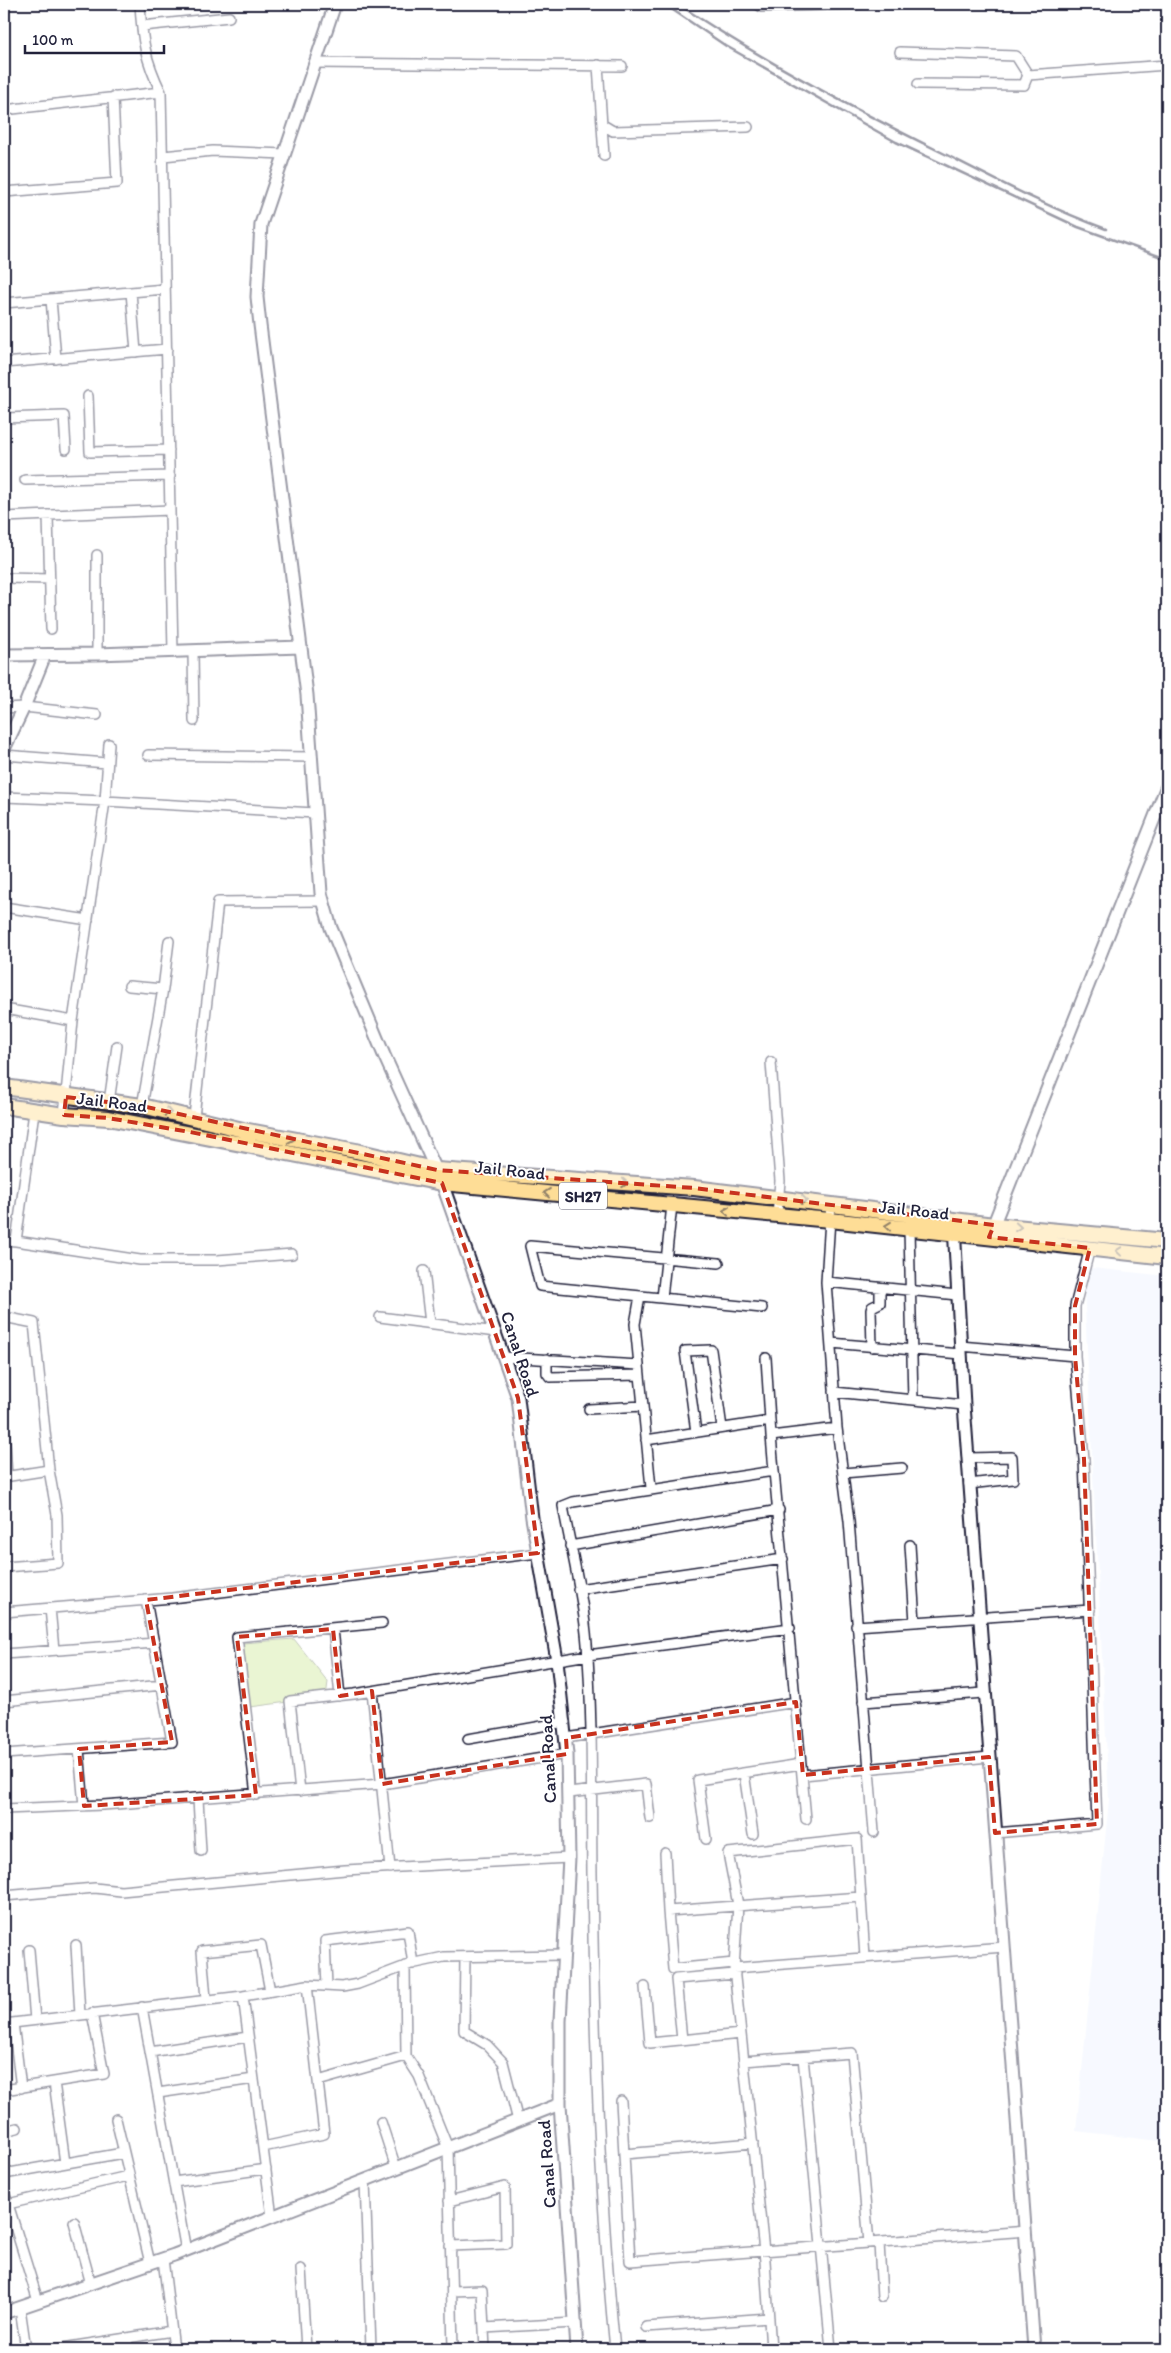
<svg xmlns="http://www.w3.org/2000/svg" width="1171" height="2353" font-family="Itim,sans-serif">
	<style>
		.built { fill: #edf2fe }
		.green { fill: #d1e99e; stroke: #7a866c }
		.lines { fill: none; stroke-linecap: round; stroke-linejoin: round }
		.minor-casing { stroke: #22223b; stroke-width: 12 }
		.tertiary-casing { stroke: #22223b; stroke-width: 15 }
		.primary-casing { stroke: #22223b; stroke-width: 18 }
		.minor { stroke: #fff; stroke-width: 9 }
		.tertiary { stroke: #fff; stroke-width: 11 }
		.primary { stroke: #fedd96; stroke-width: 14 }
		.rail { stroke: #22223b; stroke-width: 2.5 }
		.oneway { stroke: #908068 }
		.marked { fill: none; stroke: #c8321e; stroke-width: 4; stroke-dasharray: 10 6; stroke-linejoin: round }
		.labels { text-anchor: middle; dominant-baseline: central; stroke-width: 4; stroke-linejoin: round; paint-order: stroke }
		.shield { fill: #fff; stroke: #646476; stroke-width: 1 }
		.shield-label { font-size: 16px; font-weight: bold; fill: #22223b }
		.street-label { font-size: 18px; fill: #22223b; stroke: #fff }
	</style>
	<rect width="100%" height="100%" fill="#fff"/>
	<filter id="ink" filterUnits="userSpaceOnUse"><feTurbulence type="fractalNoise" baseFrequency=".02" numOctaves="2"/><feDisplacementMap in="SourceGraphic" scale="10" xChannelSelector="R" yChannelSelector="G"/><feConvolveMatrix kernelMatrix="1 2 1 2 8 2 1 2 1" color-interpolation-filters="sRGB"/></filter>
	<g filter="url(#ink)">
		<path class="built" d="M1083 1267 1167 1276V2142L1076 2131 1109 1800Z"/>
		<path class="green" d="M294 1639 328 1682 326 1697 250 1707 243 1643Z"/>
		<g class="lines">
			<g class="minor-casing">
				<path id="minor" d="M140 4C142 40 145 59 161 92L173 652
					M757 4 762 7 860 4
					M142 26 229 17
					M900 52 1016 56 1028 75
					M314 63 622 66
					M598 65 604 156
					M918 84 1024 85 1028 75 1167 65
					M4 110 161 92
					M603 125 613 131 748 127
					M163 156 213 151 284 154
					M4 192 117 183 113 97
					M131 292 136 352
					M51 299 56 359
					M4 303 165 289
					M4 363 167 349
					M88 396 90 452 169 450
					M4 418 64 416 66 449
					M25 480 170 476
					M48 515 51 629
					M4 517 170 510
					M97 555V654
					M4 578 50 579
					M193 651 194 721
					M4 708 24 707 97 715
					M109 744 105 801 315 813
					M4 755 107 763
					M148 755 311 757
					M4 797 105 801 73 1021 64 1115
					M4 907 88 920
					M129 986 163 989
					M4 1009 73 1021
					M771 1062 780 1181 777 1216
					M109 1102 117 1046
					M142 1106 163 989 169 941
					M194 1117 218 902 323 901
					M909 1229 913 1400
					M4 1240 16 1241 34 1112
					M16 1241 140 1260H217L292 1254
					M719 1263 530 1246 540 1286 762 1308
					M424 1271 430 1323
					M826 1282 957 1295
					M640 1296 635 1324 651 1488
					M662 1298 672 1205
					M4 1317 34 1323 49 1470 57 1515 58 1563 4 1567
					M380 1317 496 1332
					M831 1343 961 1354
					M960 1346 1075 1356 1084 1459 1097 1824 995 1833
					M872 1347 871 1310 872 1307 880 1303V1288
					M1075 1356V1306L1090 1248
					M504 1357 639 1365
					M766 1358 771 1436
					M547 1359V1373L550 1377 640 1375
					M834 1392 964 1405
					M589 1409 643 1406
					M4 1425 7 1477
					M837 1428 849 1521 874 1832
					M696 1432 685 1351 711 1350 722 1428
					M646 1440 770 1421
					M968 1458 1012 1457 1013 1479 969 1484
					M774 1471 806 1819
					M843 1473 902 1468
					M4 1477 49 1470
					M910 1545 915 1622
					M570 1546 779 1510
					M578 1589 783 1559
					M50 1608 54 1650
					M4 1612 172 1598 538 1553
					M856 1626 1090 1610
					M333 1629 340 1696
					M4 1654 155 1643
					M372 1691 390 1868
					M4 1701 162 1685
					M863 1702 984 1693
					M566 1738 796 1702
					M468 1739 565 1722
					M79 1749 84 1806
					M4 1754 172 1742 146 1600
					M744 1773 753 1834
					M803 1775 989 1757
					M300 1791 290 1701 354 1694 588 1655 790 1628
					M569 1793 646 1784 650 1818
					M256 1795 237 1637 382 1623
					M198 1799 201 1851
					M4 1809 103 1805 382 1784 567 1754
					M706 1839 698 1780 801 1764
					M665 1853 668 1911 861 1897
					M4 1896 95 1888 121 1891 345 1870 569 1858
					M668 1911 673 1969 734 1963
					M76 1945 80 2015
					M29 1950 35 2020
					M465 1957 464 2031 487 2045 503 2062 518 2121
					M865 1957 857 1839 728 1853 738 1905 734 1968 1004 1947
					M734 1968 765 2261 771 2349
					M327 1986 325 1941 408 1931 413 1964
					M645 1987 650 2043 741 2034
					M243 1996 272 2217
					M206 1999 202 1951 261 1945 270 1991
					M142 2007 186 2251
					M13 2023 21 2088
					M4 2024 243 1996 307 1985 342 1987 358 1984 411 1964 444 1957 564 1955
					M682 2040 676 1979 735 1974
					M150 2052 248 2037
					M406 2056 419 2076 448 2148 453 2349
					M803 2057 831 2349
					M744 2061 852 2053 869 2243
					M318 2081 406 2056 405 1966
					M54 2082 65 2163
					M4 2090 104 2074 92 2013
					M158 2093 254 2079
					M621 2101 630 2261 1026 2231
					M116 2119 150 2263
					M381 2122 396 2168
					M4 2131 17 2128
					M263 2147 324 2134 307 1985
					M624 2154 753 2143
					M4 2174 123 2153
					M365 2181 371 2349
					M174 2182 266 2169
					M4 2192 8 2204
					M449 2201 505 2187 506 2244 450 2246
					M74 2222 91 2284
					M879 2243 882 2297
					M163 2259 174 2349
					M301 2269 306 2349
					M452 2291 482 2290 485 2349
					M38 2301 8 2204 128 2176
					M20 2308 26 2349
					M646 2327 769 2318
					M484 2328 575 2323
					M127 2338 128 2349
					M56 2349 172 2331
					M615 2349C599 2191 594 2032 592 1874 591 1797 593 1721 587 1644 584 1600 571 1550 563 1506L573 1502 774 1471 771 1436 837 1428 826 1282 831 1203"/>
			</g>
			<g class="tertiary-casing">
				<path id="tertiary" d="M335 4 261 224 257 297 260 325 307 695 321 893 331 928 384 1055 442 1183 518 1398 532 1518 557 1660 567 1754 569 1858 560 2021V2104L577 2349
					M4 655 97 654 301 647
					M4 749 24 707 45 655
					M954 1226 964 1405 1034 2349
					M991 1231 1167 786
					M4 2313 174 2255 560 2104"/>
			</g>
			<g class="primary-casing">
				<path id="primary" d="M4 1087 142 1106 243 1130 356 1151 437 1170 694 1188 994 1225 1167 1241
					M4 1106 64 1115 108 1118 442 1183 830 1220 1167 1257"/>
			</g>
			<use href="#minor" class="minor"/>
			<use href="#tertiary" class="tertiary"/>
			<use href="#primary" class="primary"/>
			<path class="rail" d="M664 4 726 46 896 142 1078 227 1167 259
				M678 4C763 61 853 109 945 154 998 181 1051 209 1106 229"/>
		</g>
		<defs><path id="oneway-chevron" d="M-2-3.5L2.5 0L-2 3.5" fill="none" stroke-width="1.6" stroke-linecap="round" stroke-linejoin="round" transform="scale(1.25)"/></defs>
		<g class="oneway">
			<use href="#oneway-chevron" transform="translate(168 1112) rotate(12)"/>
			<use href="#oneway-chevron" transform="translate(291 1139) rotate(10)"/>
			<use href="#oneway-chevron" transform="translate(625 1183) rotate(4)"/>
			<use href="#oneway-chevron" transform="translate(547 1193) rotate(-174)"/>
			<use href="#oneway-chevron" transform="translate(804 1200) rotate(7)"/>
			<use href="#oneway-chevron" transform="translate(726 1211) rotate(-174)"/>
			<use href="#oneway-chevron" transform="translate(888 1226) rotate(-174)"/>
			<use href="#oneway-chevron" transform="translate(1018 1227) rotate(5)"/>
			<use href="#oneway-chevron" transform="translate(1119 1251) rotate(-174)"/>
		</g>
	</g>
	<path d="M0 0H1171V2353H0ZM66 1097 142 1106 437 1170 694 1188 994 1225 989 1237 1090 1248 1075 1306V1356L1084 1459 1097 1824 995 1833 989 1757 803 1775 796 1702 566 1738 567 1754 382 1784 372 1691 340 1696 333 1629 237 1637 256 1795 84 1806 79 1749 172 1742 146 1600 538 1553 518 1398 442 1183 190 1132 108 1118 64 1115Z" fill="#fff" fill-opacity=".55" fill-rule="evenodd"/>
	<path class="marked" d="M66 1097 142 1106 437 1170 694 1188 994 1225 989 1237 1090 1248 1075 1306V1356L1084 1459 1097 1824 995 1833 989 1757 803 1775 796 1702 566 1738 567 1754 382 1784 372 1691 340 1696 333 1629 237 1637 256 1795 84 1806 79 1749 172 1742 146 1600 538 1553 518 1398 442 1183 190 1132 108 1118 64 1115Z"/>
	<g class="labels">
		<rect class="shield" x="559" y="1182.5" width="48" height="27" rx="4"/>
		<g class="shield-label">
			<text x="583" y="1196">SH27</text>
		</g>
		<g class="street-label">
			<text transform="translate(112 1102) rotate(7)">Jail Road</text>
			<text transform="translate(510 1170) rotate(6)">Jail Road</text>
			<text transform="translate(914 1210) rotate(6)">Jail Road</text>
			<text transform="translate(520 1354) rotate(72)">Canal Road</text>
			<text transform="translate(548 1759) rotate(-93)">Canal Road</text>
			<text transform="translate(547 2164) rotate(-94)">Canal Road</text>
		</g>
	</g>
	<rect width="1171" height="2353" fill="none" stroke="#fff" stroke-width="20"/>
	<rect x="10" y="10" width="1151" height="2333" fill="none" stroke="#22223b" stroke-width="2" filter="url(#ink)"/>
	<path d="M25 45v8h139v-8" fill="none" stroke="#22223b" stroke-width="2.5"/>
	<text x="32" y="45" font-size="15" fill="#22223b" stroke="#ffffff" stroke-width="4" paint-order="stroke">100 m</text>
</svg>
